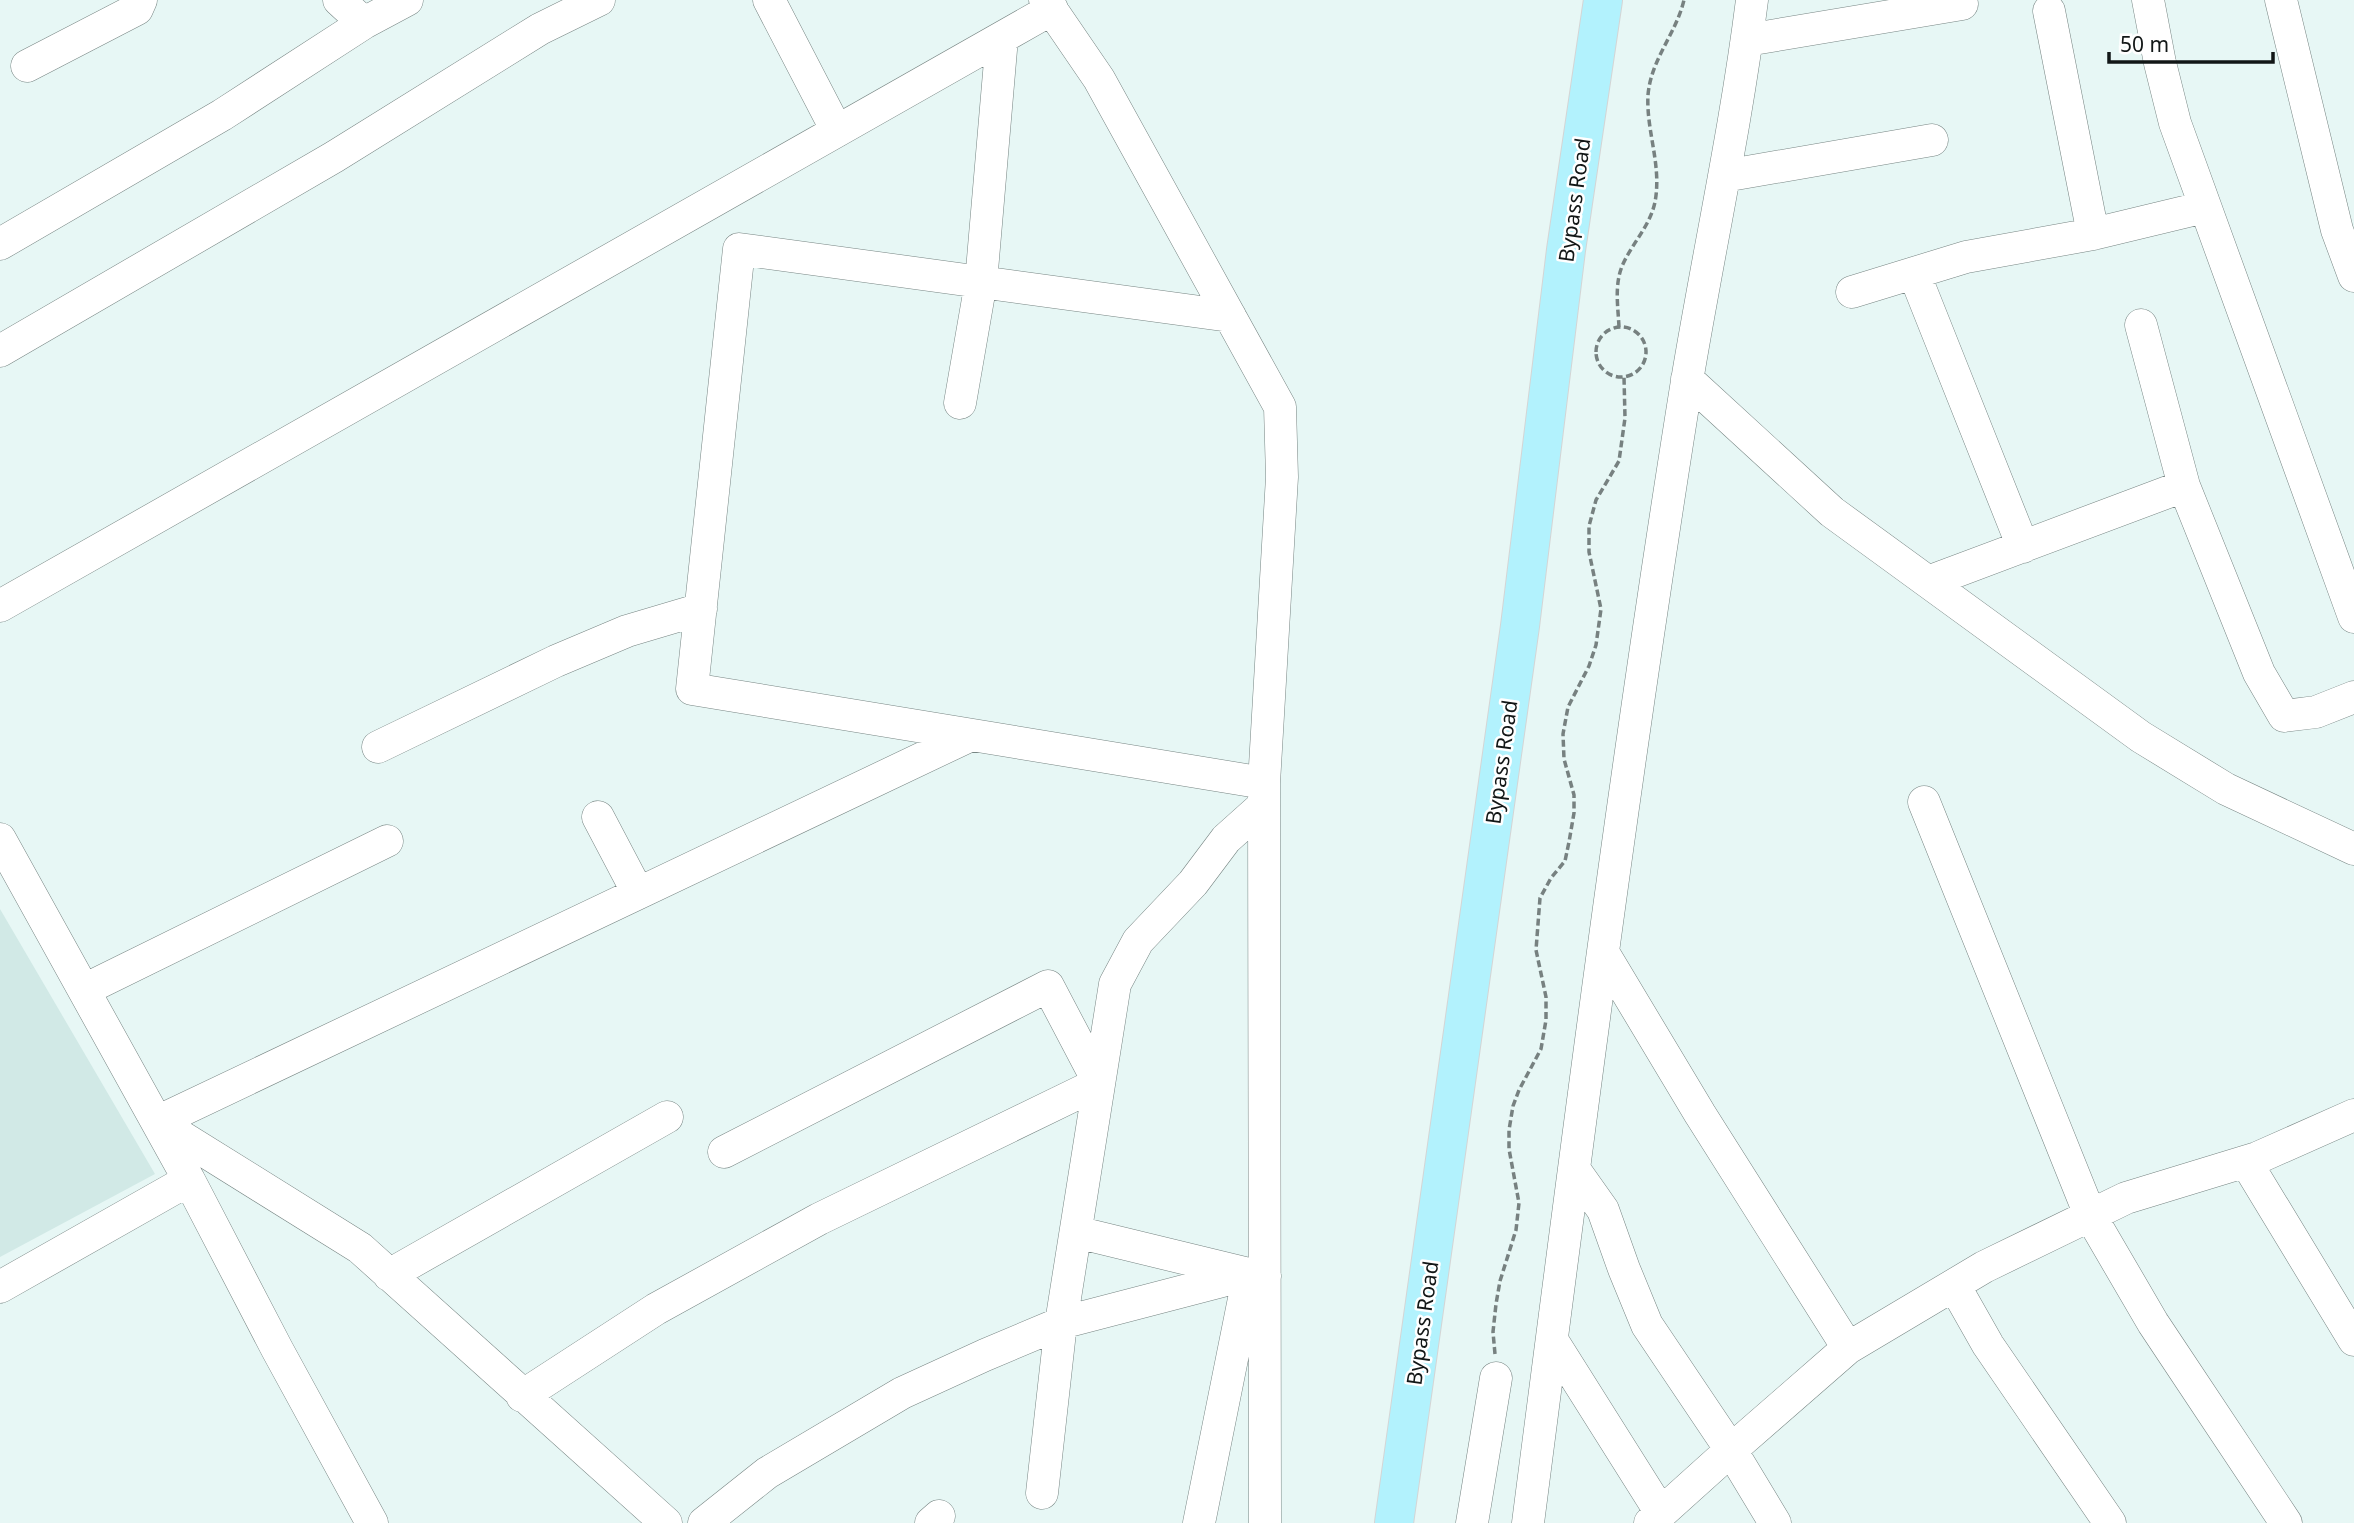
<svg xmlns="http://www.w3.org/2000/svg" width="2354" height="1523" font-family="'Noto Sans',sans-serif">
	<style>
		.built { fill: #d1e9e6 }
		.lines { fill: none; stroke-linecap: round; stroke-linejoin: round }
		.minor-casing { stroke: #778583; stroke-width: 33 }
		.major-casing { stroke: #d4d5d5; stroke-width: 40 }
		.path { stroke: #778180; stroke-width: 3.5; stroke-dasharray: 7 3.5; stroke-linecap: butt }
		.minor { stroke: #fff; stroke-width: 32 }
		.major { stroke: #b2f2fd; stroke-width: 38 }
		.labels { text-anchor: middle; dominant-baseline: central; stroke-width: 5; stroke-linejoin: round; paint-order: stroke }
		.street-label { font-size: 21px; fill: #121717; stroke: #fff }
	</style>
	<rect width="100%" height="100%" fill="#e7f7f5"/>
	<path class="built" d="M0 909 155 1174 0 1257Z"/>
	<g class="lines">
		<g class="minor-casing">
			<path id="minor" d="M339 0 364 23
				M769 0 837 131
				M1045 0 1099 79 1280 407 1282 477 1264 783 1265 1523
				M2148 0 2160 63 2175 123 2354 617
				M2281 0 2337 230 2354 276
				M2049 11 2093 234
				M1747 40 1962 4
				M27 66 137 9 141 0
				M1724 176 1932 140
				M0 244 222 115 364 23 407 0
				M1914 273 2023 547
				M1852 292 1966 257 2093 234 2205 207
				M1230 316 739 249 692 689 1264 783
				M2141 325 2184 486 2259 673 2284 716 2316 712 2354 697
				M0 351 334 157 540 29 599 0
				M1687 379 1832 512 2141 737 2226 789 2354 849
				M960 403 981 282 1002 38
				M1928 582 2184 486
				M0 606 1052 9
				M378 747 556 661 627 631 701 609
				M1924 802 2090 1215 2153 1323 2286 1523
				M598 817 638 893
				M0 839 189 1180 277 1349 372 1523
				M1604 954 1700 1114 1848 1348
				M84 990 387 841
				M157 1122 969 736
				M161 1124 360 1248 666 1523
				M2246 1162 2354 1340
				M1574 1169 1603 1210 1624 1269 1647 1325 1731 1450 1775 1523
				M1076 1232 1249 1274 1199 1523
				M389 1275 667 1117
				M1954 1285 1988 1345 2110 1523
				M0 1287 189 1180
				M1552 1340 1661 1513
				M522 1396 656 1309 819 1219 1099 1083 1048 986 724 1152
				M1042 1493 1061 1323 1115 984 1138 941 1193 883 1226 839 1264 805
				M704 1523 767 1473 902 1393 985 1355 1061 1323 1249 1274 1265 1276
				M931 1523 939 1516
				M1472 1523 1496 1378
				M1528 1523C1577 1142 1626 761 1687 381 1708 254 1736 128 1752 0
				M1650 1523 1731 1450 1848 1348 1984 1267 2126 1198 2257 1158 2354 1115"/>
		</g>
		<g class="major-casing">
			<path id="major" d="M1394 1523 1520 626 1566 250 1603 0"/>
		</g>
		<path class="path" d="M1619 327C1618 306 1614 284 1623 264 1633 242 1650 226 1655 202 1662 165 1646 131 1648 95 1651 59 1676 34 1684 0
			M1596 352a25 25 0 1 1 50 0a25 25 0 1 1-50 0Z
			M1495 1354 1493 1332 1496 1304 1500 1281 1516 1230 1519 1203 1509 1149V1130L1513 1106 1519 1090 1541 1049 1546 1020V997L1536 950 1540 898 1551 878 1565 861 1569 842 1574 813V795L1564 759 1563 734 1568 707 1589 666 1596 645 1601 609 1589 552V526L1596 500 1619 461 1625 418 1624 377"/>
		<use href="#minor" class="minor"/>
		<use href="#major" class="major"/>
	</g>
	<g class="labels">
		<g class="street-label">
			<text transform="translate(1574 200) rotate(-82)">Bypass Road</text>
			<text transform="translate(1501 762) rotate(-82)">Bypass Road</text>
			<text transform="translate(1422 1323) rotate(-82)">Bypass Road</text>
		</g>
	</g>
	<path d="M2109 52v10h164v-10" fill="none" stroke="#121717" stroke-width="3.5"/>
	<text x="2120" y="52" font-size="21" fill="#121717" stroke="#ffffff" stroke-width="5" paint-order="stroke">50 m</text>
</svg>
